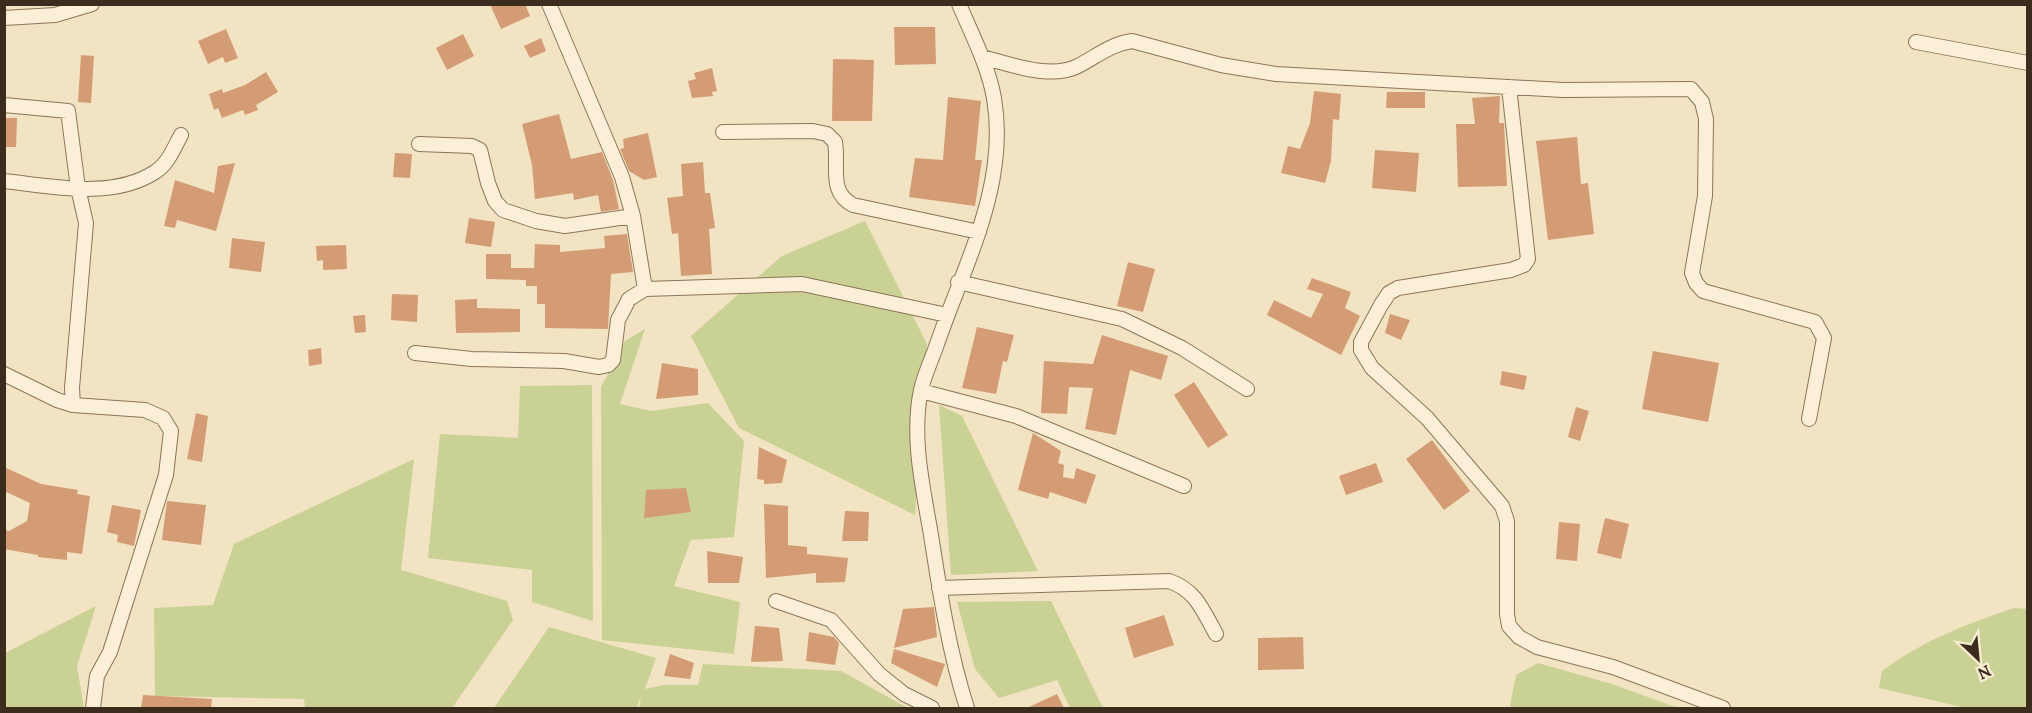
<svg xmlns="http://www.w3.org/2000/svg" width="2032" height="713" font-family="Lora,serif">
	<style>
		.green { fill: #cad195 }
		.building { fill: #d39c75 }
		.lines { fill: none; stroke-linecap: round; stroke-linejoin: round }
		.minor-casing { stroke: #8d7458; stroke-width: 16 }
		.minor { stroke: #fbf0d7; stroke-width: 14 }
	</style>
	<rect width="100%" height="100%" fill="#f2e3c2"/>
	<path class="green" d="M865 221 927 344 915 515 739 428 691 336 782 256Z
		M645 329 620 404 651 411 708 403 744 441 734 537 691 540 674 586 740 602 734 654 602 640 601 387 625 341Z
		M592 385 593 621 532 602V570L428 558 440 434 518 438 520 386Z
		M939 405 962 416 1038 571 951 575Z
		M414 459 401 570 507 601 513 620 452 708H305L304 699 155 696 154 608 213 605 234 544Z
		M1051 601 1103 708H1070L1057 680 999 698 975 669 957 602Z
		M96 606 77 666 84 708H5V653Z
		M2014 608 2027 609V708H1966L1879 688 1882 671C1922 641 1967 624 2014 608Z
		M549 627 656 658 645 689 663 685H698L703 664 841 671 908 708H639L641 697 636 708H494Z
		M1538 663 1612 684 1678 708H1514L1510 706 1516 675Z"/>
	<path class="building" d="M490 4H525L530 16 501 29Z
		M894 27H935L936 64 895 65Z
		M226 29 238 58 225 63 223 57 208 64 198 41Z
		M463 34 474 56 447 70 436 48Z
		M541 38 546 51 530 58 524 46Z
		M81 55 94 56 91 103 78 102Z
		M833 59 874 60 872 121H832Z
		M712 68 717 91 712 92 713 96 692 98 688 81 696 79 694 73Z
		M266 72 278 92 256 105 258 110 245 115 243 110 222 118 218 108 214 110 209 94 222 89 223 93 245 85Z
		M1314 91 1341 94 1339 120 1333 119 1331 161 1325 183 1281 173 1288 146 1300 149 1310 123Z
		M1387 92H1425V108H1386Z
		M1500 96 1499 123H1504L1507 186 1458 187 1456 124H1475L1472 98Z
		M948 97 981 101 975 160H982L975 206 909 197 915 158 943 160Z
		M559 114 571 159 602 152 613 180 619 209 601 212 598 195 574 200 573 193 535 199 532 165 522 124Z
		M4 118H17L16 147H4Z
		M648 133 657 177 644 180 629 171 620 149 624 148 623 139Z
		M1577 137 1581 184 1588 183 1594 234 1548 240 1536 141Z
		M1375 150 1419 153 1416 192 1372 188Z
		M395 153 412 154 410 178 393 177Z
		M703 162 705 193H710L715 228 709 229 712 274 681 276 678 233 672 234 667 198 683 196 681 164Z
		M235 163 216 231 177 220 175 228 164 226 175 180 214 193 218 166Z
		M469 218 495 222 491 247 465 243Z
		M627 234 633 272 611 274 608 329 545 328V304H537V286H526V280L486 279V254H511V268H534L535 244 560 245V252L605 248 604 236Z
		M232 238 265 242 261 272 229 268Z
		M346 245 347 269 323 270V260L317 261 316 246Z
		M1128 262 1155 269 1143 312 1117 306Z
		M1312 278 1351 292 1345 308 1360 316 1341 355 1267 315 1274 300 1311 318 1323 294 1307 289Z
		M392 294 418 295 417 322 391 320Z
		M477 299V308L520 309V332L456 333 455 300Z
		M1390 314 1410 320 1401 340 1385 333Z
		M365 315 366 332 355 333 353 316Z
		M977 327 1014 335 1007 362 1003 361 996 394 962 388Z
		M1102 335 1168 356 1161 380 1130 370 1116 435 1085 429 1093 388 1069 387 1067 414 1041 413 1044 361 1093 364Z
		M321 348 322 364 309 366 308 350Z
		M1653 351 1719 363 1708 422 1642 409Z
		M662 363 698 369V395L656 399Z
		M1502 371 1527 376 1524 390 1500 385Z
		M1194 382 1228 435 1208 448 1174 395Z
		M1576 407 1589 411 1580 441 1568 437Z
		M196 413 208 416 202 462 187 459Z
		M1033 433 1061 451 1058 463 1064 465 1063 477 1074 479 1076 468 1096 475 1086 504 1050 492 1048 499 1018 490Z
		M1432 440 1470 491 1444 510 1406 459Z
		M759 447 787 460 782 483 764 484V480L757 479Z
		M1376 463 1383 482 1346 495 1339 476Z
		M4 467 41 484 78 490 77 494 90 496 82 554 67 552V560L38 557V555L4 549V530L9 531 27 521 30 503 4 491Z
		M686 488 691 512 644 518 646 490Z
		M167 501 206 505 201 545 162 540Z
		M764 504 788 506V545L807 547V554L848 558 845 582 816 583V573L766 578Z
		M112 505 141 510 134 546 117 542 118 535 107 532Z
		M845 511 869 512 868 541H842Z
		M1605 518 1629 524 1621 559 1597 553Z
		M1559 522 1580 524 1577 561 1556 559Z
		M707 551 743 557 739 583H708Z
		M934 607 937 637 894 648 903 609Z
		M1164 615 1174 645 1134 658 1125 628Z
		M755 626 779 628 783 661 751 662Z
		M809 632 834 637 839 643 835 665 806 661Z
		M1303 637 1304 669 1258 670V638Z
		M894 649 945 664 937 687 891 663Z
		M670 654 694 663 690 679 664 676Z
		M1057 694 1064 708H1027Z
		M143 695 212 699 211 708H141Z"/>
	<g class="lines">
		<g class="minor-casing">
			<path id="minor" d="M549 4 622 177 633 216 645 289
				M959 4C972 35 988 65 994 98 1009 186 963 267 936 347 931 361 924 376 921 390 911 437 923 488 931 535 940 593 949 652 967 708
				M4 18 55 15 92 4
				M1916 42 2028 63
				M982 57C1010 64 1050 80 1078 66 1097 56 1111 44 1132 41L1221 65 1276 74 1563 90 1691 89 1702 102 1706 119 1705 196 1692 273 1696 283 1703 291 1815 322 1824 338 1809 419
				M1509 87 1528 259 1524 265 1511 270 1398 288 1389 293 1381 305 1361 342V350L1372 368 1427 418 1502 506 1507 521V614L1509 626 1519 637 1537 647 1613 667 1723 708
				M4 105 68 111 78 188 86 223 72 388 73 405
				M723 132 813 131 827 134 835 142C839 167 828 192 853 205L979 232
				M419 144 472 146 480 150 488 183 495 201 503 210 536 221 565 226 633 216
				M4 181C51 186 112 200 155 172 168 164 174 148 181 135
				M958 282 1122 319 1182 348 1247 389
				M415 353 472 359 564 361 599 367 608 365 613 360 618 320 629 299 645 289 802 284 947 315
				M4 374 57 400 73 405 145 410 163 418 171 431 166 475 110 652 97 676 93 708
				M921 391 1016 416 1184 486
				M939 588 1169 581C1196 590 1203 611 1216 634
				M776 601 831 620 879 674 904 694 932 708"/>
		</g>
		<use href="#minor" class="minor"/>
	</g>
	<rect width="2032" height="713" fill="none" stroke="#3c2c1d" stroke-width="12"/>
	<g transform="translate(1978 659) rotate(154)" stroke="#f8edd3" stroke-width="4.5" paint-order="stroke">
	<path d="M0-4.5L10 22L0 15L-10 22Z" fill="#3c2c1d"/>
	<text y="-9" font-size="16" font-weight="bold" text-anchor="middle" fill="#3c2c1d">N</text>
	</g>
</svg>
